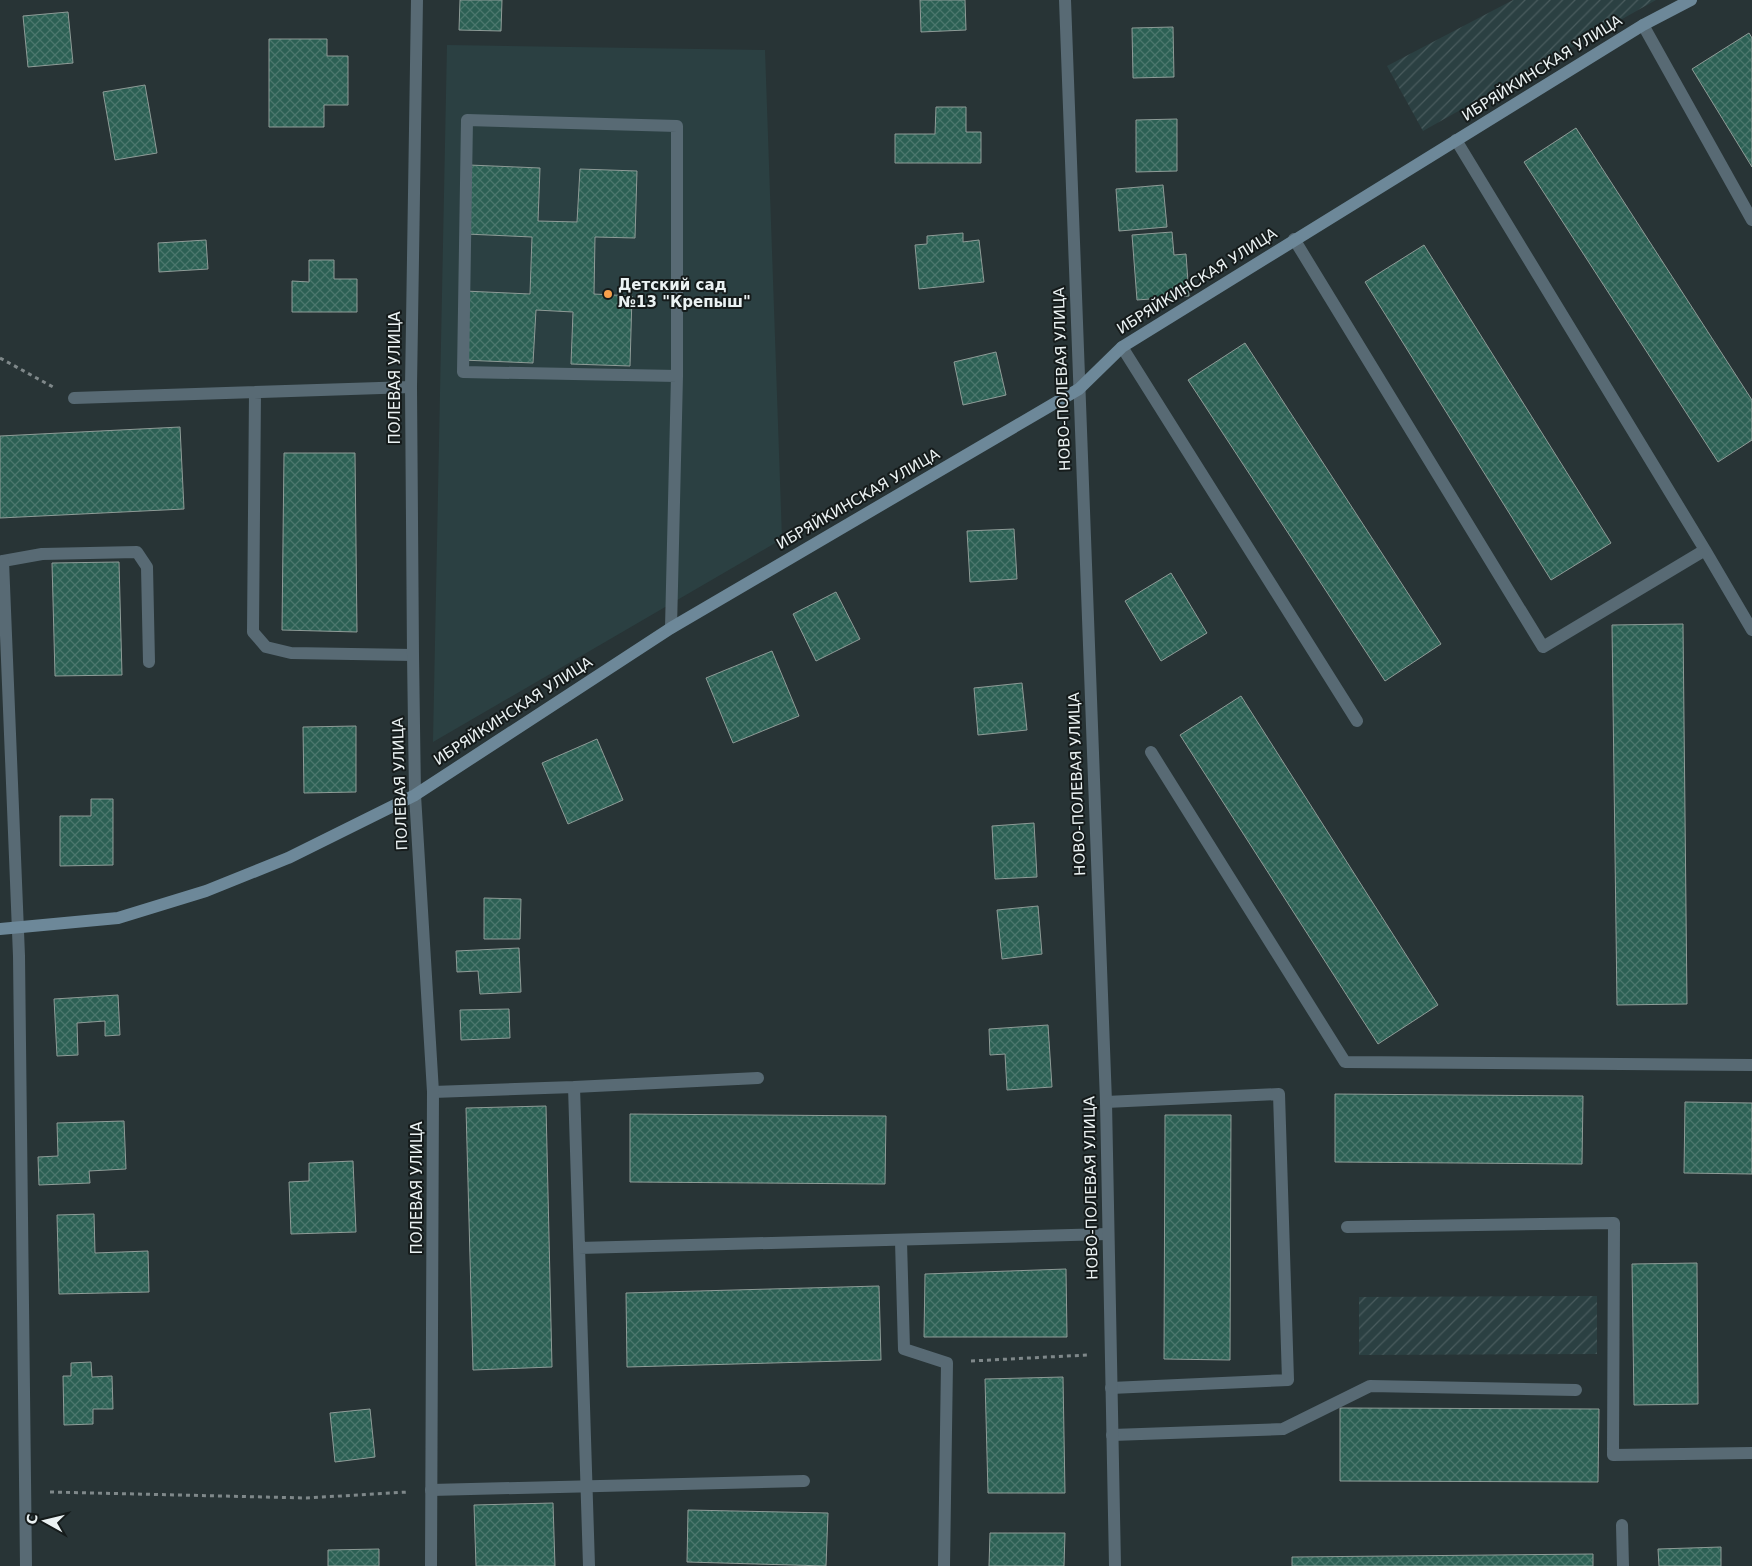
<svg xmlns="http://www.w3.org/2000/svg" width="1752" height="1566" font-family="'DejaVu Sans',sans-serif">
	<style>
		.built { fill: #2b4042 }
		.industrial { fill: url(#industrial-furrows) }
		.building { fill: url(#building-cross-hatch); stroke: #8e9b97 }
		.lines { fill: none; stroke-linecap: round; stroke-linejoin: round }
		.path { stroke: #7f888a; stroke-width: 3; stroke-dasharray: 4 4; stroke-linecap: butt }
		.lane { stroke: #586a74; stroke-width: 12 }
		.street { stroke: #586a74; stroke-width: 12 }
		.secondary { stroke: #6d8899; stroke-width: 12 }
		.poi-dot { fill: #f8a04b; stroke: #151b1b; stroke-width: 2 }
		.labels { text-anchor: middle; dominant-baseline: central; stroke-width: 4; stroke-linejoin: round; paint-order: stroke }
		.street-label { font-size: 15px; fill: #ebf2f3; stroke: #151b1b }
		.poi-label { font-size: 15px; font-weight: bold; fill: #ebf2f3; stroke: #151b1b; text-anchor: start }
	</style>
	<defs>
		<pattern id="industrial-furrows" width="10" height="10" patternUnits="userSpaceOnUse" patternTransform="scale(1.25)"><rect width="10" height="10" fill="#2b4042"/><path d="M-1 1l2-2M0 10L10 0M9 11l2-2" fill="none" stroke="#4a5c5e"/></pattern>
		<pattern id="building-cross-hatch" width="8" height="8" patternUnits="userSpaceOnUse" patternTransform="scale(1.25)"><rect width="8" height="8" fill="#2c6054"/><path d="M0 0l8 8M0 8l8-8" fill="none" stroke="#4b776d"/></pattern>
	</defs>
	<rect width="100%" height="100%" fill="#283436"/>
	<path class="built" d="M447 45 765 50 782 539 433 742Z"/>
	<path class="industrial" d="M1513 0H1656L1423 131 1387 66Z
		M1597 1296V1354L1359 1355V1297Z"/>
	<path class="building" d="M460 0H502L501 31 459 30Z
		M920 0H965L966 30 921 32Z
		M68 12 73 63 28 67 23 16Z
		M1173 27 1174 77 1133 78 1132 28Z
		M1749 33 1752 38V167L1692 69Z
		M269 39H327V56H348V105H324V127H269Z
		M145 85 157 153 115 160 103 92Z
		M936 107H966V132H981V163H895V134H935Z
		M1177 119V171L1136 172V120Z
		M1576 128 1752 400V440L1718 462 1524 162Z
		M469 165 540 168 538 221 577 222 580 169 637 171 635 238 595 237 594 294 632 296 630 366 571 364 573 312 536 310 533 363 462 360 464 291 530 294 532 237 466 234Z
		M1163 185 1167 227 1119 231 1116 189Z
		M1172 232 1174 255 1186 254 1189 296 1137 300 1132 235Z
		M963 233V242L979 240 984 282 919 289 915 245 927 244V236Z
		M206 240 208 269 159 272 158 243Z
		M1424 245 1611 543 1551 580 1365 282Z
		M309 260H334V279H357V312H292V281L309 282Z
		M1245 343 1441 644 1385 681 1188 380Z
		M996 352 1006 395 963 405 954 362Z
		M180 427 184 509 0 518V436Z
		M284 453H355L357 632 282 630Z
		M1014 529 1017 579 970 582 967 531Z
		M119 562 122 675 55 676 52 563Z
		M1171 573 1207 633 1161 661 1125 601Z
		M836 592 860 639 816 661 793 614Z
		M1683 624 1687 1004 1617 1005 1612 625Z
		M772 651 799 716 733 743 706 678Z
		M1022 683 1027 730 978 735 974 688Z
		M1241 696 1438 1005 1378 1044 1180 735Z
		M356 726V792L304 793 303 727Z
		M597 739 623 800 568 824 542 763Z
		M91 799H113V865L60 866V816H91Z
		M1034 823 1037 877 995 879 992 826Z
		M484 898 521 899 520 939H484Z
		M1038 906 1042 954 1002 959 997 910Z
		M519 948 521 992 480 994 478 971 457 972 456 951Z
		M118 995 120 1035 105 1036V1021L77 1023 78 1055 57 1056 54 999Z
		M509 1009 510 1038 461 1040 460 1010Z
		M1048 1025 1052 1087 1007 1090 1005 1054 990 1055 989 1029Z
		M1335 1094 1583 1096 1582 1164 1335 1162Z
		M1685 1102 1752 1103V1174L1684 1173Z
		M546 1106 552 1367 473 1370 466 1108Z
		M630 1114 886 1116 885 1184 630 1182Z
		M1165 1115H1231L1230 1360 1164 1359Z
		M124 1121 126 1169 89 1171 90 1183 39 1185 38 1157 58 1156 57 1123Z
		M353 1161 356 1232 291 1234 289 1182 309 1181V1163Z
		M94 1214 95 1253 148 1251 149 1292 59 1294 57 1215Z
		M1697 1263 1698 1404 1634 1405 1632 1264Z
		M1066 1269 1067 1337H924L925 1274Z
		M879 1286 881 1360 627 1367 626 1293Z
		M91 1362 92 1377 112 1376 113 1409H93V1424L64 1425 63 1376H71V1363Z
		M1063 1377 1065 1493H988L985 1379Z
		M1340 1408 1599 1409 1598 1482 1340 1481Z
		M370 1409 375 1457 335 1462 330 1413Z
		M553 1503 555 1566H476L474 1505Z
		M688 1510 828 1513 826 1566 687 1562Z
		M990 1533H1065L1064 1566H989Z
		M1721 1547V1566H1659L1658 1549Z
		M379 1549V1566H328V1550Z
		M1593 1554V1566H1292V1557Z"/>
	<g class="lines">
		<path class="path" d="M0 358 53 387
			M971 1361 1087 1355
			M50 1492 306 1498 408 1492"/>
		<path class="lane" d="M1643 25 1752 220
			M1456 140 1705 550
			M1294 239 1543 647 1705 550 1752 630
			M1122 347 1357 721
			M255 392 253 632 266 647 291 653 413 655
			M74 398 411 387
			M3 561 42 554 137 552 147 567 149 662
			M671 628 677 376V126L467 120 463 372 677 376
			M1151 752 1345 1062 1752 1065
			M574 1087 758 1078
			M433 1092 574 1087 589 1566
			M1106 1102 1279 1094 1288 1380 1111 1388
			M1347 1227 1614 1223 1613 1455 1752 1453
			M901 1241 904 1349 947 1363 944 1566
			M579 1248 1108 1234
			M1112 1435 1283 1429 1370 1386 1576 1390
			M431 1490 804 1481
			M1622 1525 1623 1566"/>
		<path class="street" d="M417 0 411 387 413 655 415 795 433 1092 431 1566
			M1065 0 1106 1102 1115 1566
			M3 561 19 956 26 1566"/>
		<path class="secondary" d="M0 929 118 918 206 891 288 858 415 795 671 628 1079 389 1122 347 1643 25 1691 0"/>
	</g>
	<circle class="poi-dot" cx="608" cy="294" r="5"/>
	<g class="labels">
		<g class="street-label">
			<text transform="translate(1542 68) rotate(-32)">ИБРЯЙКИНСКАЯ УЛИЦА</text>
			<text transform="translate(1197 281) rotate(-32)">ИБРЯЙКИНСКАЯ УЛИЦА</text>
			<text transform="translate(395 378) rotate(-90)">ПОЛЕВАЯ УЛИЦА</text>
			<text transform="translate(1062 379) rotate(-92)">НОВО-ПОЛЕВАЯ УЛИЦА</text>
			<text transform="translate(858 499) rotate(-30)">ИБРЯЙКИНСКАЯ УЛИЦА</text>
			<text transform="translate(513 711) rotate(-33)">ИБРЯЙКИНСКАЯ УЛИЦА</text>
			<text transform="translate(400 784) rotate(-92)">ПОЛЕВАЯ УЛИЦА</text>
			<text transform="translate(1077 784) rotate(-92)">НОВО-ПОЛЕВАЯ УЛИЦА</text>
			<text transform="translate(417 1188) rotate(-90)">ПОЛЕВАЯ УЛИЦА</text>
			<text transform="translate(1091 1188) rotate(-91)">НОВО-ПОЛЕВАЯ УЛИЦА</text>
		</g>
		<g class="poi-label">
			<text x="618" y="285">Детский сад<tspan x="618" dy="17">№13 "Крепыш"</tspan></text>
		</g>
	</g>
	<g transform="translate(45 1521) rotate(278)" stroke="#151b1b" stroke-width="4" paint-order="stroke">
	<path d="M0-4L9 19L0 12L-9 19Z" fill="#ebf2f3"/>
	<text y="-8" font-size="14" font-weight="bold" text-anchor="middle" fill="#ebf2f3">С</text>
	</g>
</svg>
